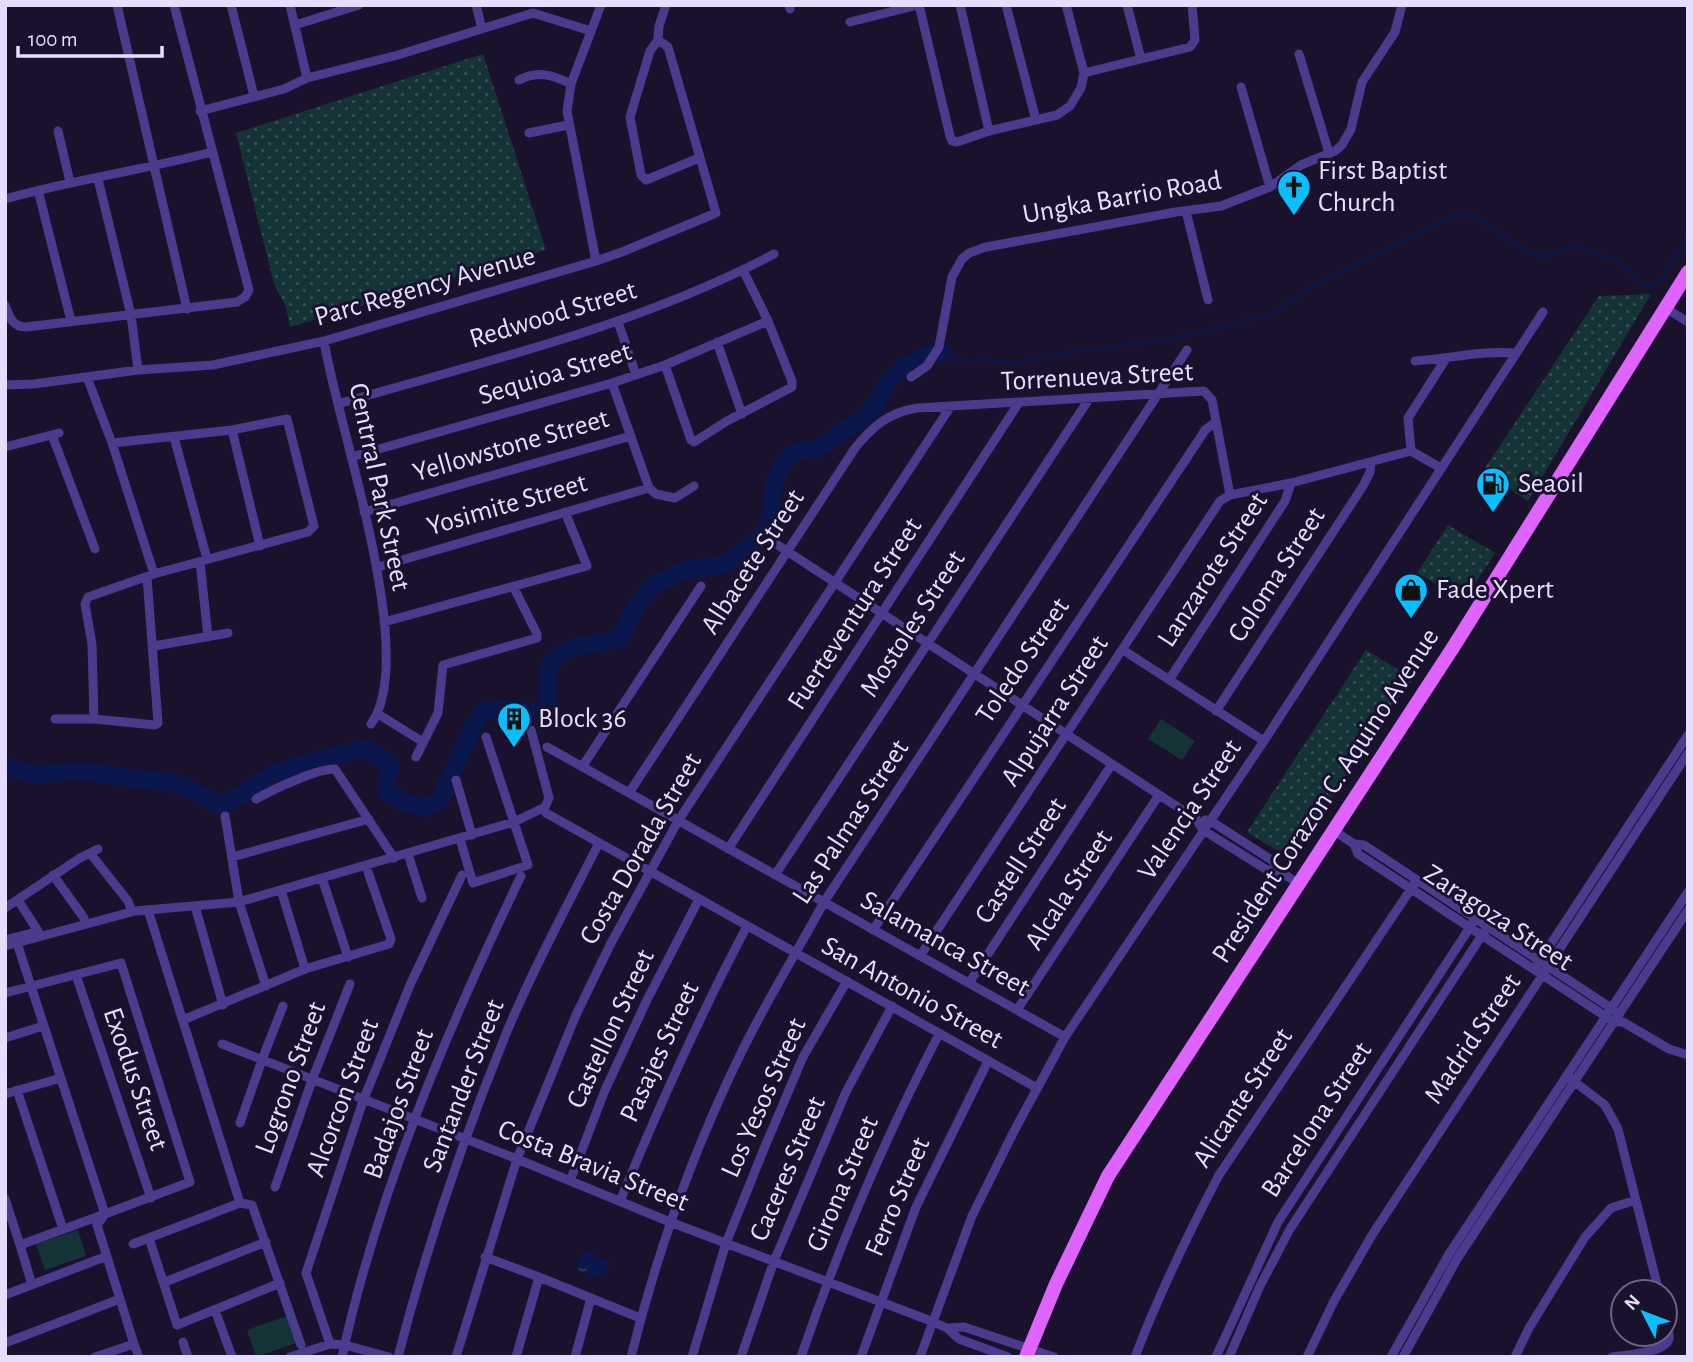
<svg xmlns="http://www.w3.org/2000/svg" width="1693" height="1362" font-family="'Alegreya Sans',sans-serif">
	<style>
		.grass { fill: url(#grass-dots) }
		.pitch { fill: #143337 }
		.water { fill: url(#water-ripples) }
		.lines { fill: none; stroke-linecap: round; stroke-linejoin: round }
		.stream { stroke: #0a174d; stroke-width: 2.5 }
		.river { stroke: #0a174d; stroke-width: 18 }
		.street { stroke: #4b3b8d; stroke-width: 9 }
		.primary { stroke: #df64ff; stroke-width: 14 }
		.labels { text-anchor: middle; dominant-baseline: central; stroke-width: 6; stroke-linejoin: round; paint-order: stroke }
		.poi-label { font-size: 28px; fill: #e6ddff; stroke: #1a112d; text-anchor: start }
		.street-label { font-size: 28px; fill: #e6ddff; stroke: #1a112d }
	</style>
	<defs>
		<pattern id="grass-dots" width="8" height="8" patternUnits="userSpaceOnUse" patternTransform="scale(1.75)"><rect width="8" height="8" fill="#143337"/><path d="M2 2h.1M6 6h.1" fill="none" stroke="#365055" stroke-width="1.8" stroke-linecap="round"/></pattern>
		<pattern id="water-ripples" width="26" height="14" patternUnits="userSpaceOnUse" patternTransform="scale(1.75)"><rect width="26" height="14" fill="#0a174d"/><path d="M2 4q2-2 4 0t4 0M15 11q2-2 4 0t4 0" fill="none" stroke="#2e3868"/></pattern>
	</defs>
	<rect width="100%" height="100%" fill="#1a112d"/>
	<path class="grass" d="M483 54 546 250 290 327 286 307 274 284 236 133Z
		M1651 294 1528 501 1483 471 1599 296Z
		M1448 525 1495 553 1465 600 1417 573Z
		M1366 650 1413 679 1386 714 1293 856H1286L1247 832Z"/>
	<path class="pitch" d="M1161 719 1195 741 1182 760 1148 739Z
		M78 1230 86 1256 45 1270 36 1244Z
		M287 1316 296 1343 256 1357 247 1330Z"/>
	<path class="water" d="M586 1251 595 1254 594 1257 610 1261 607 1270 602 1277 586 1276 587 1272 579 1271 578 1261 582 1253 585 1254Z"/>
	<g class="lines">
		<path class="stream" d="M943 353 966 362 980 360 1021 363 1050 355 1171 339 1270 315 1324 280 1457 215 1475 216 1521 248 1544 257 1574 247 1615 259 1645 286 1658 284 1676 258 1688 232"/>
		<path class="river" d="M5 766 37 775 80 771 183 785 218 805 241 796 271 774 339 754 369 749 391 766 386 782V792L406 803 425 808 441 799C444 789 477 717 481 714 496 705 529 712 547 713 548 699 546 681 550 668 558 643 598 644 620 639L636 606 655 584 685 570 719 566 735 557 765 533 770 524 772 492 780 468 788 457 801 450 818 449 847 428 862 420 873 409 886 384 906 365 934 353H943"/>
		<path class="street" d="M117 5 187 309
			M231 5 254 96
			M290 5 307 78
			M476 5 482 29
			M666 5 659 26 658 40 650 51 630 117 641 175 646 180 699 158
			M789 5 790 9
			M919 5 950 136 952 141 957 142 989 131 1057 115 1070 106 1081 88 1084 73 1066 5
			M960 5 989 131
			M1006 5 1036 120
			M1127 5 1141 59
			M850 22 918 5
			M295 25 359 5
			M1299 54 1329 153
			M1084 73 1190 47 1195 40 1192 5
			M519 80C539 70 552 75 571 84
			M1241 87 1270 187
			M200 111 284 89 307 78 398 55 533 13 591 31
			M58 131 70 182
			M529 133 568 125
			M98 179 131 315 138 370
			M38 190 71 321
			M5 199C73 180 143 170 212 152
			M1186 211 1208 300
			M596 261 622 252 716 213 668 47 658 40
			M5 305C9 316 12 327 26 327L237 302 245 297 249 290 174 5
			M1665 308 1688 322
			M618 322 636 375
			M324 341C337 425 420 656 371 724
			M717 342 742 414
			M1415 361C1448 359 1481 350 1514 353
			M665 365 691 440 694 442 727 421 792 387V381L768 321 743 270
			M87 377 112 443 154 574
			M911 377 927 366 939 347 952 277 962 259 969 253 986 247 1176 212 1221 206 1270 187 1301 165 1335 151 1342 145 1351 129 1362 82 1395 32 1402 5
			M612 383 649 488 656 494 675 498 694 486
			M5 385 34 384 138 370 213 365 324 341 596 261 567 111 571 84 601 5
			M338 404C485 361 638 326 774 254
			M232 430 260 546
			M52 435 95 549
			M174 437 207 559
			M5 447 59 433
			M1411 451 1408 418 1445 360
			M1411 451 1441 468
			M351 457 612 383 665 365 768 321
			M364 512 631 436
			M773 542 1196 819 1203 830 1267 870 1280 872 1298 883
			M200 562 208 637
			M378 567 649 488
			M384 622 587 566 565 512
			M154 646 228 633
			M1123 650 1264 741
			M1169 680 1285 501 1291 483
			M1216 711 1363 486 1370 472 1371 462
			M378 714 423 742
			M55 719H94L155 725 158 723 147 577
			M94 719 92 644 85 604 88 597 154 574 308 532 314 526 287 419 232 430 112 443
			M547 747 1065 1037
			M416 757 438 713 443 665 537 638V634L513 586
			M582 767 701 586
			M456 780 472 835
			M629 793 855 448C873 426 888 413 917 408L1204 391 1212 400 1230 495
			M256 799C272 790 318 768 335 769L394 858
			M546 813 1037 1088
			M225 816 239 902 266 986
			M1205 820H1209L1273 861 1280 872
			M1333 830 1354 844 1364 845 1614 1010
			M460 839 473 883 528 865 486 737
			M1354 844 1358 854 1614 1022H1623L1669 1049 1688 1055
			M728 849 1018 404
			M90 853 128 901 132 912
			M408 854 422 898
			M232 857 369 819
			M53 875 84 918
			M775 875 1089 399
			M322 878 348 957
			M281 890 305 969
			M18 900 41 936
			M195 906 223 1005
			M5 908 80 858 98 849
			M148 910 240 1203
			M873 930 1198 441 1205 430 1216 422
			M5 940 32 933
			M5 946 135 911 239 902 514 822 545 807 549 798 531 730
			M920 956 1220 501 1230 495 1291 483 1411 451
			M1537 965 1688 735
			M76 975 151 1198
			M969 983 1112 764
			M5 993 121 963 190 1182 105 1214 17 943
			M1017 1010 1159 795
			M183 1020 305 969 389 944 391 939 366 866
			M5 1038 43 1026
			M222 1044 517 1159 670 1222 931 1321 947 1328 959 1339 1008 1357
			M1571 1079 1605 1105 1618 1129 1659 1292
			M17 1090 63 1229
			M5 1094 61 1078
			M240 1123 262 1060 283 1006
			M570 1181 605 1090 647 1000 699 899
			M275 1187 312 1080 350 984
			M5 1199 20 1245
			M620 1201C659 1106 699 1017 747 926
			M149 1238 177 1325 280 1283
			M133 1244 240 1203 252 1205 301 1345
			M485 1257 539 1277 640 1318
			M165 1282 266 1242
			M32 1285 20 1245 105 1214 97 1225 134 1344 95 1357
			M5 1295 107 1256
			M215 1310 232 1357
			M947 1328 964 1327 1054 1357
			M183 1342 188 1357
			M5 1343 120 1299
			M134 1344 139 1357
			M330 1344 306 1273 363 1101 410 985 462 875
			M290 1357 330 1344 345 1345 389 1357
			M342 1357C378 1191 448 1028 521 876
			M398 1357C427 1245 464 1136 508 1029 535 965 568 904 599 843
			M456 1357 517 1159 576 1015 611 943 678 821 951 406
			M516 1357 539 1277
			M575 1357 591 1298
			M631 1357C657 1252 694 1149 742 1051 767 1000 797 952 824 902L1187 350
			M692 1357 726 1243 766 1144 803 1057 847 981
			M741 1357 774 1261 846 1092 892 1006
			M801 1357C839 1245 885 1138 939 1034
			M861 1357 916 1207 988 1061
			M920 1357 972 1216 1013 1133 1065 1037 1264 741 1543 312
			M1135 1357C1159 1294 1188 1234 1219 1175L1417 880
			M1216 1357 1278 1222 1476 918
			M1229 1357 1260 1286 1290 1229 1488 926
			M1307 1357 1334 1301 1372 1235 1688 753
			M1391 1357 1449 1254 1688 892
			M1403 1357 1457 1259 1688 910
			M1515 1357 1529 1328 1585 1237 1611 1208 1636 1200
			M1612 1357C1625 1355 1665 1353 1669 1339 1670 1333 1667 1324 1665 1317"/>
		<path class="primary" d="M1026 1357 1056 1284 1108 1176 1454 646 1688 272"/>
	</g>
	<defs>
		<g id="church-pin" transform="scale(1.75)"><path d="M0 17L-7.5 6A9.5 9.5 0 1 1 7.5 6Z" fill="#09beff" stroke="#1a112d"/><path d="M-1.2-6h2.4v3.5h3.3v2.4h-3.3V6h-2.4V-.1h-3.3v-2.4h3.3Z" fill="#111"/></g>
		<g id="fuel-pin" transform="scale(1.75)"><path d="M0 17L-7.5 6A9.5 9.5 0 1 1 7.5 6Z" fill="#09beff" stroke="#1a112d"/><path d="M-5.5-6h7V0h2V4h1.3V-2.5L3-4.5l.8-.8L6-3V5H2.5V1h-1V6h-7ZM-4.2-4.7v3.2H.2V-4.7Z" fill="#111"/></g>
		<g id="shop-pin" transform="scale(1.75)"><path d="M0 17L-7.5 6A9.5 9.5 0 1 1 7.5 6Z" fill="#09beff" stroke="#1a112d"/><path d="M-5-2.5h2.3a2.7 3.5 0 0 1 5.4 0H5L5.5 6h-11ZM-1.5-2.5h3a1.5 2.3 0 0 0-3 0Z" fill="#111"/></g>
		<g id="building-pin" transform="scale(1.75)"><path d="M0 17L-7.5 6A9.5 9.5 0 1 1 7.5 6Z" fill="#09beff" stroke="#1a112d"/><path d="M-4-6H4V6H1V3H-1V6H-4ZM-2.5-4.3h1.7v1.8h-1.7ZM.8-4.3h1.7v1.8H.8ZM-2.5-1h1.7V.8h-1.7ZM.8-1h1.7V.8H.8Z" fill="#111"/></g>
	</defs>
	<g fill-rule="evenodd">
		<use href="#church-pin" x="1294" y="187"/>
		<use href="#fuel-pin" x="1493" y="484"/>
		<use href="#shop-pin" x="1411" y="590"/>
		<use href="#building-pin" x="514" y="719"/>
	</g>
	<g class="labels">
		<g class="poi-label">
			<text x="1318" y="171">First Baptist<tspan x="1318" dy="32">Church</tspan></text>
			<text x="1518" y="484">Seaoil</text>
			<text x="1436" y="590">Fade Xpert</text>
			<text x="538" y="719">Block 36</text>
		</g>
		<g class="street-label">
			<text transform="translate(1122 198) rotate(-10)">Ungka Barrio Road</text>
			<text transform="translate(425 287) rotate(-16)">Parc Regency Avenue</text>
			<text transform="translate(553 315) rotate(-17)">Redwood Street</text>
			<text transform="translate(555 374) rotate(-17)">Sequioa Street</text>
			<text transform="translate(1097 377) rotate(-3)">Torrenueva Street</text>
			<text transform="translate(511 446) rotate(-16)">Yellowstone Street</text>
			<text transform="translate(379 487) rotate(78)">Centrral Park Street</text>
			<text transform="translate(507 505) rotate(-16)">Yosimite Street</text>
			<text transform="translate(753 562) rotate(-57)">Albacete Street</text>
			<text transform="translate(1213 570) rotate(-57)">Lanzarote Street</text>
			<text transform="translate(1277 575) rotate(-57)">Coloma Street</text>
			<text transform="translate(855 614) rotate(-57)">Fuerteventura Street</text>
			<text transform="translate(913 624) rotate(-57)">Mostoles Street</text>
			<text transform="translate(1023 661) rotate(-56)">Toledo Street</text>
			<text transform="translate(1055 711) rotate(-57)">Alpujarra Street</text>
			<text transform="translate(1326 796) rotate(-57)">President Corazon C. Aquino Avenue</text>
			<text transform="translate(1190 810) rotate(-56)">Valencia Street</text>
			<text transform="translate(851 822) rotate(-57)">Las Palmas Street</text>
			<text transform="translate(641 849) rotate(-60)">Costa Dorada Street</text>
			<text transform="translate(1021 861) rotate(-57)">Castell Street</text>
			<text transform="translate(1069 890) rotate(-57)">Alcala Street</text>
			<text transform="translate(1498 918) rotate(33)">Zaragoza Street</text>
			<text transform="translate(945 944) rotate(29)">Salamanca Street</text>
			<text transform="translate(912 993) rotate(29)">San Antonio Street</text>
			<text transform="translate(611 1029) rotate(-65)">Castellon Street</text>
			<text transform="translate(1473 1039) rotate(-56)">Madrid Street</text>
			<text transform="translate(660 1052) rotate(-65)">Pasajes Street</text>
			<text transform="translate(291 1078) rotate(-70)">Logrono Street</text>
			<text transform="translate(135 1079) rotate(71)">Exodus Street</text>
			<text transform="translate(464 1086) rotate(-69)">Santander Street</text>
			<text transform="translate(343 1098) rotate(-70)">Alcorcon Street</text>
			<text transform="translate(764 1098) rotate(-66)">Los Yesos Street</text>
			<text transform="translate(1243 1098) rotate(-57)">Alicante Street</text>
			<text transform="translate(399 1104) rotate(-70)">Badajos Street</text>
			<text transform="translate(1317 1120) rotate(-57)">Barcelona Street</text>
			<text transform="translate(593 1166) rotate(22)">Costa Bravia Street</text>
			<text transform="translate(788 1169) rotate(-67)">Caceres Street</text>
			<text transform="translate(843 1184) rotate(-67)">Girona Street</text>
			<text transform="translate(898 1197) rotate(-67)">Ferro Street</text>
		</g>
	</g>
	<rect width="1693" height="1362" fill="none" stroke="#e6ddff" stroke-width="14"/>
	<g transform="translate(1644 1313) rotate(312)"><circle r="33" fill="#1a112d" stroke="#6c6381" stroke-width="2"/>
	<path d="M0-5L12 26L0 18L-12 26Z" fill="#09beff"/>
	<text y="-10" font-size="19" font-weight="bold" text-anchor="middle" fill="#e6ddff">N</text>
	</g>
	<path d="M18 46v10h144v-10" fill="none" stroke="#e6ddff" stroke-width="3.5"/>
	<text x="28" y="46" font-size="21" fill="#e6ddff" stroke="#1a112d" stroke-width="5" paint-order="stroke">100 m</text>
</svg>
